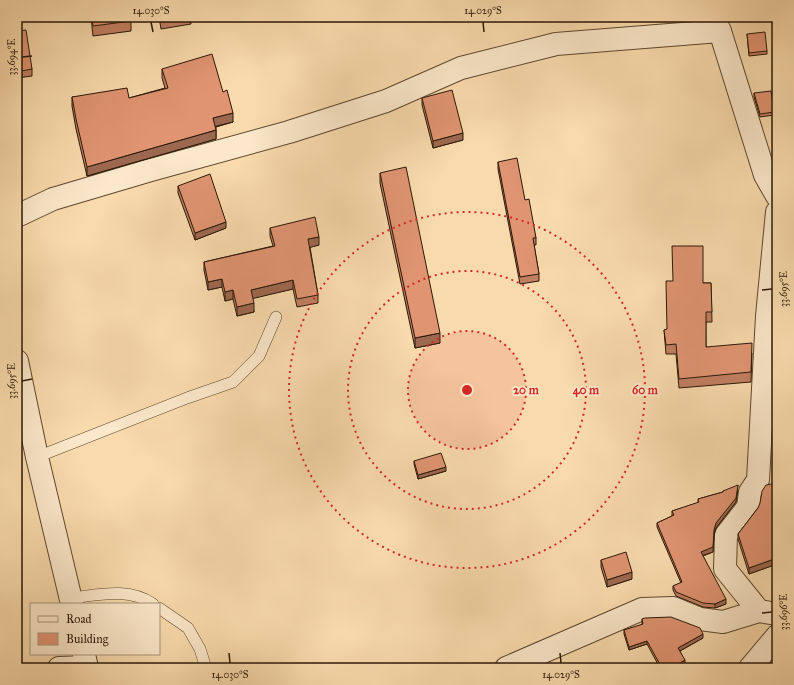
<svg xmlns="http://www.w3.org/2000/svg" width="794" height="685" font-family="'IM FELL Great Primer',serif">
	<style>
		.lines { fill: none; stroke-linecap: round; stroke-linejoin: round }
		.service-casing { stroke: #5e4830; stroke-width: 12 }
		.minor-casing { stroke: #5e4830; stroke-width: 24 }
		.tertiary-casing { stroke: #5e4830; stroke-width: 24 }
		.service { stroke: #fbe7c9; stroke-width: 11 }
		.minor { stroke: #fbe7c9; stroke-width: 22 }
		.tertiary { stroke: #fbe7c9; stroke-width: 22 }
		.wall { fill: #c17f62; stroke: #2a1807 }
		.shaded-wall { fill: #9d6850; stroke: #2a1807 }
		.building { fill: #e09472; stroke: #2a1807 }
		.ticks { fill: none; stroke: #2a1807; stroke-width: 1.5 }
		.ring { fill: none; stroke: #d62828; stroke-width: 2; stroke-dasharray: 2 4 }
		.centre { fill: #d62828; stroke: #fbe7c9; stroke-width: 2 }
		.ring-label { font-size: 12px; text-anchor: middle; font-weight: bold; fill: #d62828; stroke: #fbe7c9; stroke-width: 3.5; stroke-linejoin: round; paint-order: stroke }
		.neatline { fill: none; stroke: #2a1807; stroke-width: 1.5 }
		.ticks-label { font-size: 10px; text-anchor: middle; fill: #2a1807 }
	</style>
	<rect width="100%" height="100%" fill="#f9daac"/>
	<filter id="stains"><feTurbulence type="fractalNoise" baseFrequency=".005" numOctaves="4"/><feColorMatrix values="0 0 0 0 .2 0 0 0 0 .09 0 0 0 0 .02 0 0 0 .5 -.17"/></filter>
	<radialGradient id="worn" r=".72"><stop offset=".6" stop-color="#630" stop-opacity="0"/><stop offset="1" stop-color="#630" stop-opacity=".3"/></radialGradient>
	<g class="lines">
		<g class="service-casing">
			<path id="service" d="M37 457 187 398 233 382 259 356 276 317
				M71 598C98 595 129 587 153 604
				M159 608 188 628 200 649 206 668"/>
		</g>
		<g class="minor-casing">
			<path id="minor" d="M714 19 720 31 765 175 777 196
				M777 212 767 316 758 480 750 492 748 507 726 535 725 569 759 611 777 614
				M17 216 53 199 151 170 289 132 386 101 461 68 556 44 720 31
				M59 668 87 667
				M506 668 642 609 673 608 700 619 723 622 759 611"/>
		</g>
		<g class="tertiary-casing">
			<path id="tertiary" d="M17 361 37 457 72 604
				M84 654 87 668
				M750 668 777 636"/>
		</g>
		<use href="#service" class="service"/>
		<use href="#minor" class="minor"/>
		<use href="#tertiary" class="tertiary"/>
	</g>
	<path class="wall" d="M91 17H131V31L93 36Z
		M159 17H191V24L161 29Z
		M17 31 32 69V76L17 78Z
		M747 34 767 51V54L749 56Z
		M162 69 223 92 233 122 216 127V139L87 176 76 129 72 106V97L129 98 165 88 162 78Z
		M754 93 774 112V115L760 117 754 97Z
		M422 98 463 140 433 148 422 105Z
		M498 162 525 200 536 238V245H534L539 274V281L520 284 498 169Z
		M380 173 440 343 415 348 380 183Z
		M178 186 226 228 195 240 178 193Z
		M270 228 319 245 310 247 318 295V303L297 307 293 289 252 298 254 312 237 316 233 299 225 301 222 287 208 290 204 270V262L273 246 270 236Z
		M703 283H711L712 322H706V347L752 353 751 382 679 388 676 354H666L664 330 667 329Z
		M414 461 446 471 418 479 414 464Z
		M777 483V564L749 574 738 539V534Z
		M738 490 736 502 716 528 714 535 713 552 703 556 726 604 715 608 703 607 676 596 673 590V586L681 583 657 527V523L672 516V511L698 503V499L723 492V491Z
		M601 560 632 579 607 587 601 567Z
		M642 619 703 638 680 651 685 663 677 668H660L647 644 629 650 624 634V630L642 625Z"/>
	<path class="shaded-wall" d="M233 113V122L213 127V118Z
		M216 130V139L87 176V167Z
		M463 133V140L433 148V141Z
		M226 222V228L195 240V233Z
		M319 237V245L308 248V239Z
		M222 279V287L208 290V282Z
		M293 280V289L251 299V290Z
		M233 290V299L225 301V292Z
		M254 303V312L237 316V307Z
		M440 333V343L415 348V338Z
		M446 467V471L418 479V475Z
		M738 485 736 502 716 528 714 535 713 552 701 556V552L714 530 716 523Z
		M777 558V564L749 574V568Z
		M632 572V579L607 587V580Z
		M726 599V604L715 608V604Z
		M703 634V638L678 652V648Z
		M647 641V644L629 650V647Z
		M685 660V663L677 668H671Z"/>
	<path class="building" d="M92 17H131V21L93 26Z
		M160 17H191L161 22Z
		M26 30 32 69 17 72V31Z
		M765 32 767 51 749 53 747 34Z
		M212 54 223 92 227 90 233 113 213 118 216 130 87 167 76 119 72 97 127 88 129 98 168 88 162 69Z
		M452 90 463 133 433 141 422 98Z
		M771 91 774 112 760 114 754 93Z
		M517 158 525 200 529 199 536 238H533L539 274 520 277 498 162Z
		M406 167 440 333 415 338 380 173Z
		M210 174 226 222 195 233 178 186Z
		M315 217 319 237 308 239 318 295 297 299 293 280 251 290 254 303 237 307 233 290 225 292 222 279 208 282 204 262 275 246 270 228Z
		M672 246H703V283H711L712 312H706V347L752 343 751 372 679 379 676 344 666 345 664 330 667 329 666 281H673Z
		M441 453 446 467 418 475 414 461Z
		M777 483V558L749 568 738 534 758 508 760 503 762 491 766 485Z
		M738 485 736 498 716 523 714 530 713 547 701 552 726 599 715 604 703 603 676 592 673 586 682 582 657 523 674 515 672 511 699 502 698 499 723 492V491Z
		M626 552 632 572 607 580 601 560Z
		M671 617 700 628 703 634 678 648 685 660 671 668H662L647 641 629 647 624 630 643 624 642 619 645 618Z"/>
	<path class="ticks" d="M151 22 153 32M483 22 484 32M22 57 32 56M762 290 772 289M22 381 32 379M762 613 772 612M229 653 230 663M560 653 561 663"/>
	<circle cx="467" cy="390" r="59" fill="#d62828" fill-opacity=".12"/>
	<g class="ring">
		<circle cx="467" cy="390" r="59"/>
		<circle cx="467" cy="390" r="119"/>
		<circle cx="467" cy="390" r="178"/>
	</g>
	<circle cx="467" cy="390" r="6" class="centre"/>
	<g class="ring-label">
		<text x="526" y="394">20 m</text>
		<text x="586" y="394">40 m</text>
		<text x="645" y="394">60 m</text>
	</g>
	<rect width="794" height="685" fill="none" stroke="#f9daac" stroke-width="44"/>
	<rect x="30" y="603" width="130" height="52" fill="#fbe7c9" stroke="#a7947b"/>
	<rect x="38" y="616" width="20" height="6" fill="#fbe7c9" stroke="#a7947b"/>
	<text x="66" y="623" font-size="12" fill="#2a1807">Road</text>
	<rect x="38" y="633" width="20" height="12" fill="#e09472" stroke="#a7947b"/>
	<text x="66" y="643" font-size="12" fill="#2a1807">Building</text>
	<rect x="22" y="22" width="750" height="641" class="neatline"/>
	<g class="ticks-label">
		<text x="151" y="14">14.030°S</text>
		<text x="483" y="14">14.029°S</text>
		<text transform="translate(11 57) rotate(-90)" y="4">33.694°E</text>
		<text transform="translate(783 289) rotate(-90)" y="4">33.695°E</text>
		<text transform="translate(11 381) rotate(-90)" y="4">33.695°E</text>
		<text transform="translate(783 612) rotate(-90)" y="4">33.696°E</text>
		<text x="230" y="678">14.030°S</text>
		<text x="561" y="678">14.029°S</text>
	</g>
	<rect width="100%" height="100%" filter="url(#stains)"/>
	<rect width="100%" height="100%" fill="url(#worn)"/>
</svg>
